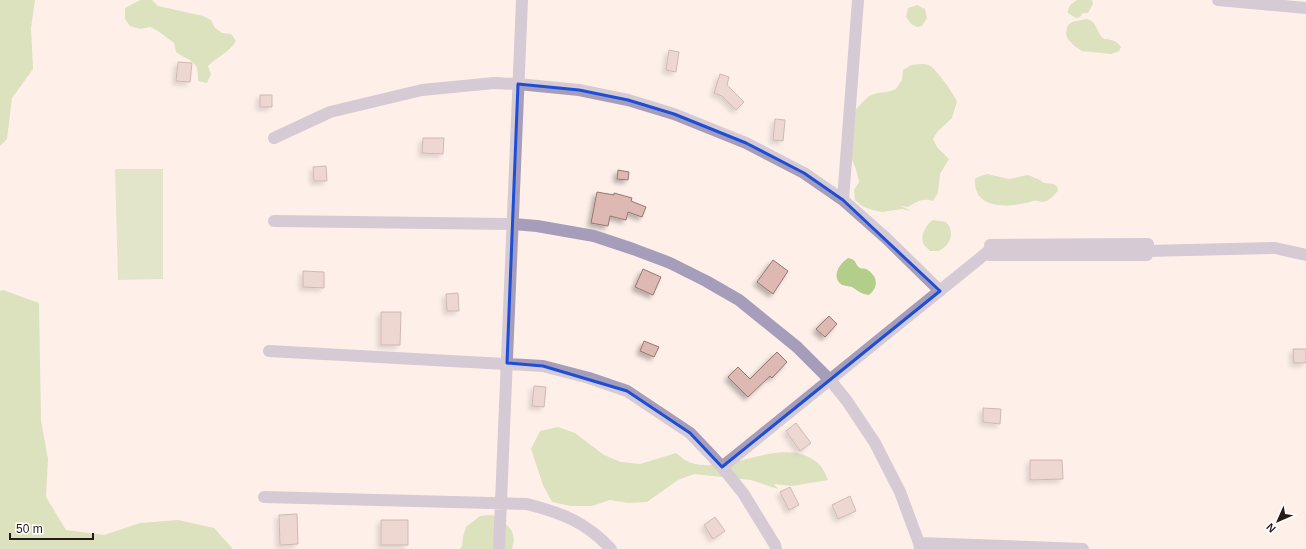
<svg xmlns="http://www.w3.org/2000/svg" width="1306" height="549" font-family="Helvetica,sans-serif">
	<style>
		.green { fill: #c1d7a2 }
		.forest { fill: #b3ce8a }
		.building { fill: #deb9b3; stroke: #987571; filter: url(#shadow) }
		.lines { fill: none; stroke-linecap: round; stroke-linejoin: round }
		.minor { stroke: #a69dba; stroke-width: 12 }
		.marked { fill: none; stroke: #1d4ed8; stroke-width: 3; stroke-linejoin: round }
	</style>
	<defs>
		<filter id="shadow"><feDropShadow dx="-3.5" dy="3.5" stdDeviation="2" flood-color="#0004"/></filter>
	</defs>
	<rect width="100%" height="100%" fill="#fef0e9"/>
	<path class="green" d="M115 169H163V279L118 280Z"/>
	<path class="forest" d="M0 0H35L31 28 33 69 12 98 7 139 0 146Z
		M141 0H152L158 6 203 16 211 20 215 28 222 33 231 34 236 41C229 53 218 56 208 66L211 74 207 83 198 81C199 59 191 63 176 52L174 43 158 31 150 27 140 29 130 26 125 19V8L134 3Z
		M1077 0H1092L1093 4 1088 13H1083L1080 17 1076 18 1068 13C1068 6 1071 4 1077 0Z
		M917 5 925 9 927 18 922 26 917 27 911 24 906 17 908 8Z
		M1086 19C1097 20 1096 33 1104 39 1111 39 1117 41 1121 47L1119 51 1111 54 1082 51C1077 48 1067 41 1066 34 1066 31 1067 28 1068 25L1072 22Z
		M921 64C924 64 928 64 930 66 936 69 954 94 957 101L952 118 938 131 933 139 937 147 949 159 940 174 938 193 933 201C922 198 918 201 908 207L901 206 911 211 902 209 882 212 872 210 862 206 855 200 854 190 859 182C857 168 851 158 845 146L856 109 869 96 877 93 887 92 896 89 902 80 903 70 911 65Z
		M987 174 1009 179 1028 175 1040 180 1044 183 1053 184 1057 186 1058 191C1054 195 1049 201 1043 202 1040 202 1037 200 1034 201 1031 201 1028 203 1025 203 1004 208 973 208 975 179L978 177Z
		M933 220 946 222C956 233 950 245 939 251H930C928 248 924 246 923 243 920 236 927 223 933 220Z
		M848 258C858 260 854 264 860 268 862 269 864 268 866 269 877 275 880 286 869 295 861 294 858 291 852 287 849 286 845 286 842 285 830 277 840 263 848 258Z
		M3 290 39 303 41 421 48 459 46 497 66 530 104 535 140 523 178 520 214 528 233 549H0V291Z
		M558 427 575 433 604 455 621 462 640 464 676 453C681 457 687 462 692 463 730 475 785 433 819 464 823 468 826 475 828 480L792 486 774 484 778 489 751 480 694 474 678 480 647 502 628 503 610 500 592 506H571L552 502 543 485 531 449 540 431Z
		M491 515 500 517 512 531 514 540 512 549H460L462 546 463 537 466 527 480 516Z"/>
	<path class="building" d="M669 50 679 52 676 72 666 70Z
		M178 62 192 63 190 82 176 81Z
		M720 74 729 77 727 85 744 102 736 110 722 96 714 93Z
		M260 95H272V107H260Z
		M775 119 785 120 783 141 773 140Z
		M423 138H444L443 154 422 153Z
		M326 166 327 181H314L313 167Z
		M618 170 629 172 628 180 617 179Z
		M597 192 614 195V193L632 198 631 201 646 207 642 217 628 212 626 220 610 216 608 226 591 223Z
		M773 260 788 271 773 294 757 282Z
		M643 269 661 277 653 295 635 287Z
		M303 271 324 272V288L303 287Z
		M458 293 459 311H447L446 294Z
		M381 312H401L400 345H381Z
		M829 316 837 324 825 337 816 329Z
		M644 341 659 347 654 357 640 351Z
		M1293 349H1306V363H1294Z
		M777 352 787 362 772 378 770 376 748 397 728 377 738 367 750 379Z
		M534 386 546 387 544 407 532 406Z
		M983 408 1001 409 1000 424 983 422Z
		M796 423 811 443 800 451 786 431Z
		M1030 460H1062L1063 479 1030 480Z
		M790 487 799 505 789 510 780 492Z
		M850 496 856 511 838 519 832 505Z
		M297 514 298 544 280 545 279 515Z
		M715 517 725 531 713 539 704 525Z
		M381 520H408V545H381Z"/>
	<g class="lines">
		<path class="minor" d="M1218 0 1306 8
			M274 138 330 112 422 90 494 83 518 84 579 90 628 100 674 114 746 143 804 173 843 200 886 238 940 291
			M843 200 858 0
			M274 221 513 224 537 226 594 236 633 249 670 263 706 281 739 300 797 347 830 380 847 401 875 443 900 492 919 543 920 549
			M990 245 1148 244
			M1147 251 1275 248 1306 255
			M989 255H1147
			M269 351 543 366 589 378 627 391 690 433 711 455 722 467 743 493 775 545 776 549
			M722 467 990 250
			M264 497 527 504C562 513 586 522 611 549
			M919 543 1083 549
			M499 549 522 0"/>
	</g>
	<path d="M0 0H1306V549H0ZM518 84 579 90 628 100 674 114 746 143 804 173 843 200 940 291 722 467 690 433 627 391 543 366 507 363Z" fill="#fef0e9" fill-opacity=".55" fill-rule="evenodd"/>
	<path class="marked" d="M518 84 579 90 628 100 674 114 746 143 804 173 843 200 940 291 722 467 690 433 627 391 543 366 507 363Z"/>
	<g transform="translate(1278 521) rotate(225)" stroke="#ffffff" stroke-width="3" paint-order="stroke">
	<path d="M0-3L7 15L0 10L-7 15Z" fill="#271b15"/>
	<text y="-6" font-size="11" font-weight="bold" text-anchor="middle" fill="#271b15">N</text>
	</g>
	<path d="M10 533v6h83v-6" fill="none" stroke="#271b15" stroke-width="2"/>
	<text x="16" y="533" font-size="12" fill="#271b15" stroke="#ffffff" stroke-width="3" paint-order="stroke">50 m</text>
</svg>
